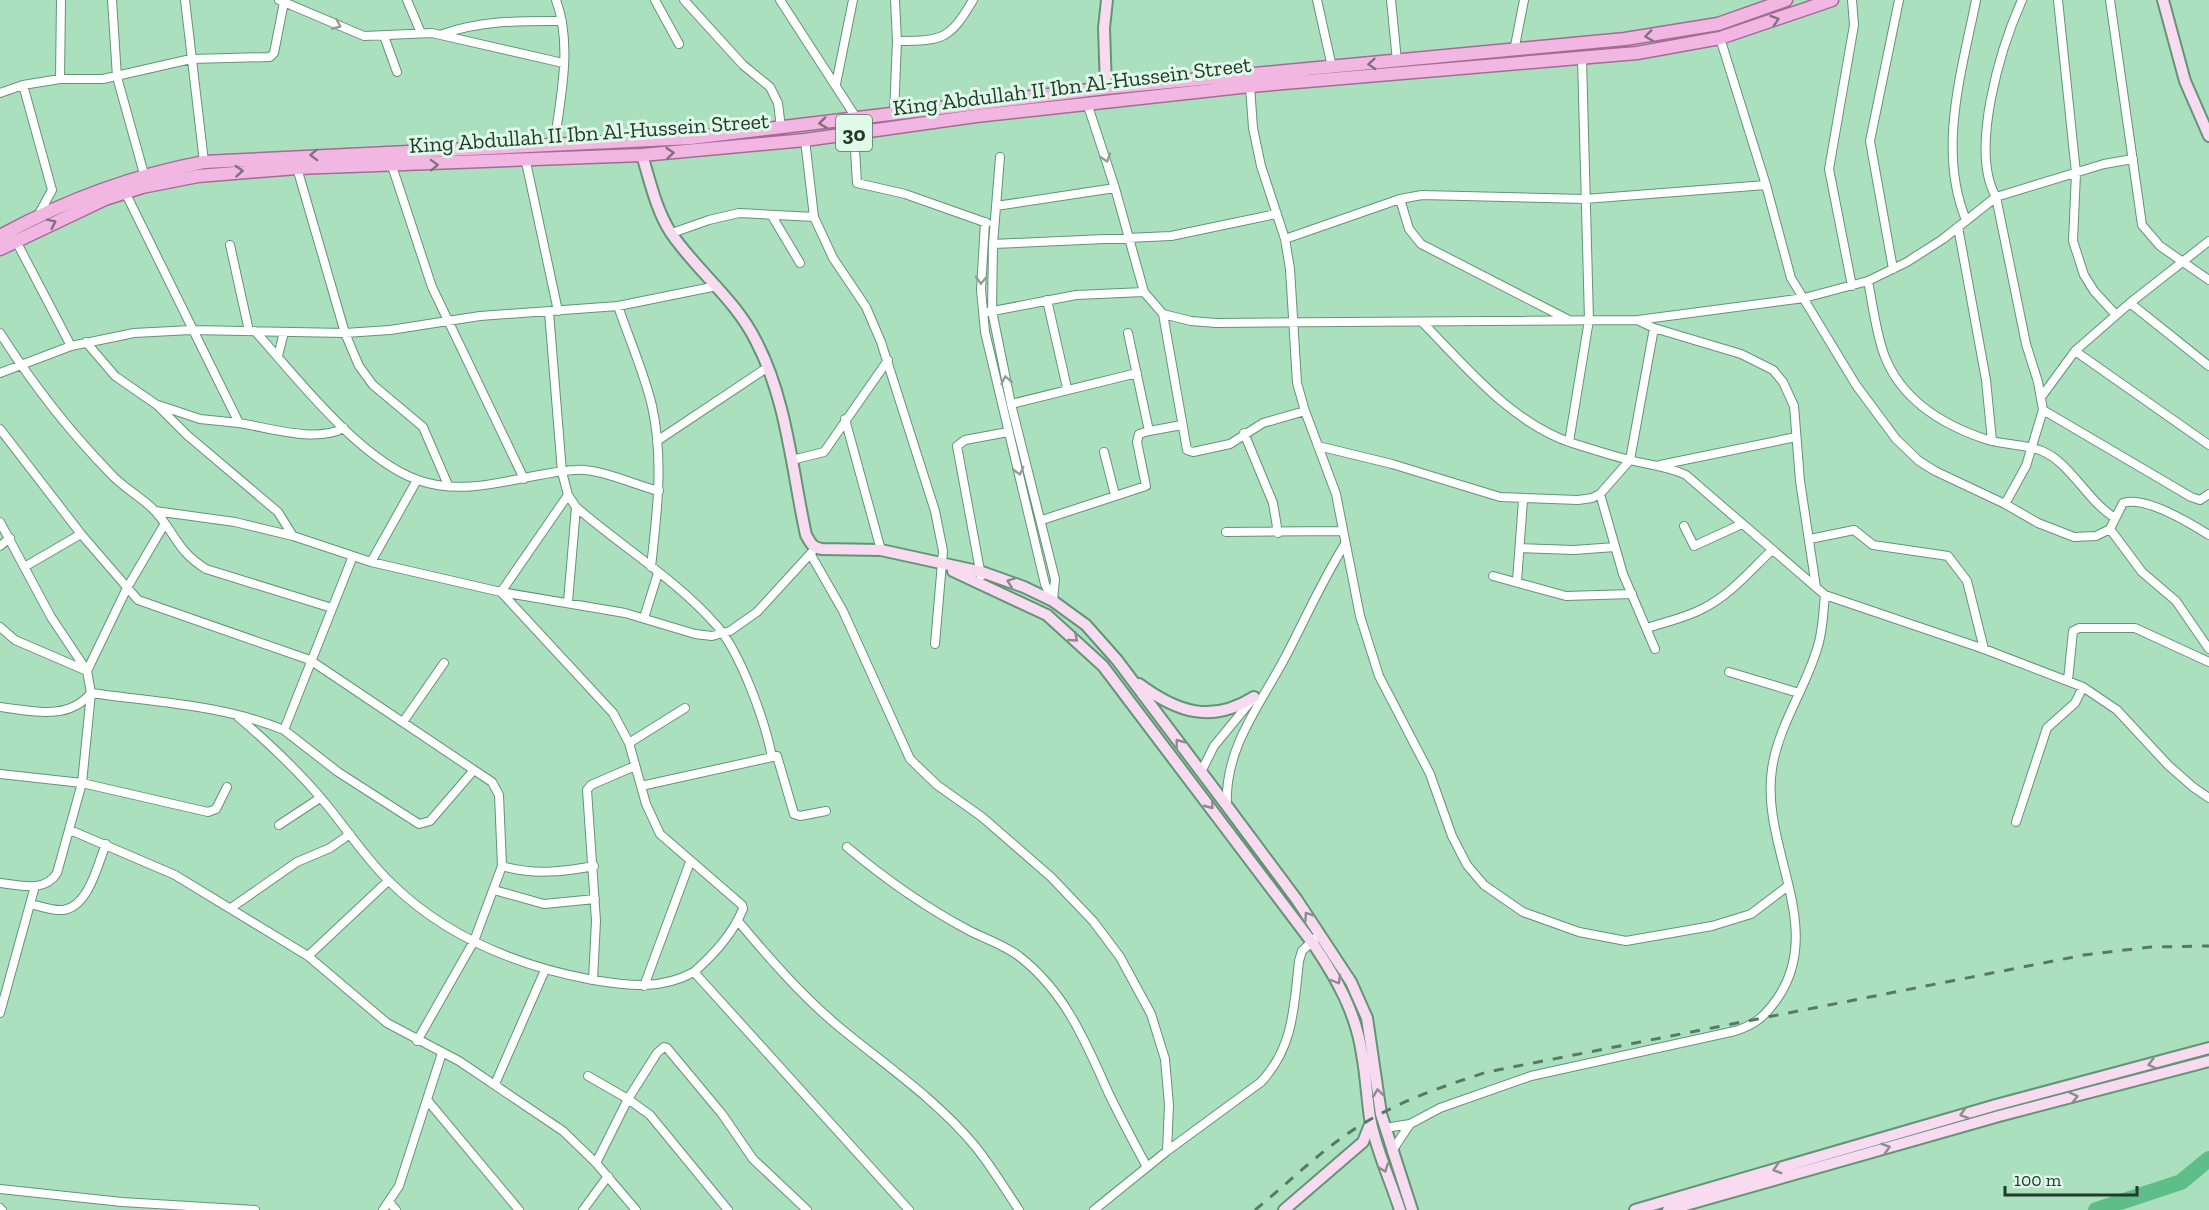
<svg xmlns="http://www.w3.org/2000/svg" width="2209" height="1210" font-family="'Zilla Slab',serif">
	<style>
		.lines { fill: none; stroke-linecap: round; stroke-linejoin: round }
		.river { stroke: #5dbe87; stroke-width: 16 }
		.street-casing { stroke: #639476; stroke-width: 10 }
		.secondary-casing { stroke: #639476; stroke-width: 14 }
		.primary-casing { stroke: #a36b96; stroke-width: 15 }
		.street { stroke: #fff; stroke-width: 8 }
		.secondary { stroke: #f8dbf1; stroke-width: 10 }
		.primary { stroke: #f1b6e2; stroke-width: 12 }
		.rail { stroke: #587965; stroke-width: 3; stroke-dasharray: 10 10; stroke-linecap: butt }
		.oneway { stroke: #80717e }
		.oneway2 { stroke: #929c96 }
		.oneway3 { stroke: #8e8a8e }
		.labels { text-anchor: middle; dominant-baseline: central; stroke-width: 6; stroke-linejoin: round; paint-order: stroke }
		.shield { fill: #e0fae9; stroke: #5c7365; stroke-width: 1.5 }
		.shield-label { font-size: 21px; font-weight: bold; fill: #24392c }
		.street-label { font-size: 22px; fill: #24392c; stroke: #e0fae9 }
	</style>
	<rect width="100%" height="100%" fill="#abe0bf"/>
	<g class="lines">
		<path class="river" d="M2096 1210 2181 1182 2209 1159"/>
		<g class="street-casing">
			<path id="street" d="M112 0 117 77 144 174
				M185 0 204 162
				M279 0 364 36 432 33 563 63
				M407 0 421 33
				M655 0 679 44
				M684 0 743 65 770 87 778 103 781 128
				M780 0 857 119
				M1317 0 1332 67
				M1391 0 1397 61
				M1852 0 1854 25 1829 169 1852 286
				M2058 0 2076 173 2073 241 2084 275 2094 291 2116 315
				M2110 0 2142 225 2160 246 2209 280
				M443 34C483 20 521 21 562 21
				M384 36 397 72
				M1720 38 1766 185 1791 278 1856 385 1896 439 1919 461 1935 471 2005 504 2038 523 2074 537 2096 536 2110 529 2123 503C2145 496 2190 523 2209 535
				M897 41C944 41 950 39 973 0
				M1514 51 1524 0
				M60 79 61 0
				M836 84 853 0
				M23 85 52 190 39 214
				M1250 86 1253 128 1261 166 1285 239 1290 269 1297 383 1305 411 1336 494 1360 616 1379 676 1430 774 1452 836 1467 865 1484 885 1523 912 1579 932 1626 941 1712 926 1751 914 1788 886
				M0 93 23 85 60 79H103L191 59 270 57 274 53 284 2
				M1087 103 1115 188 1144 292 1163 314 1191 321 1216 323 1638 320 1804 298 1868 281 1907 262 1943 239 1996 197 2104 164 2133 159
				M894 114 897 41 895 0
				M854 133 857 183 905 194 987 223
				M805 140 814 217 833 258 866 307 881 342 935 511 943 551 935 644
				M554 146C560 99 573 46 556 0
				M1000 157 993 244 992 311 1011 404 1055 579 1053 601
				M526 162 558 311
				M392 166 432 287 524 479
				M297 168 345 333 359 366 373 385 423 427 448 485
				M125 192 239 423C271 428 315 443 344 428
				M1400 199 1409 229 1421 244 1567 319
				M996 206 1115 188
				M772 216 800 263
				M1966 220C1937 150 1962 71 1976 0
				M985 222 981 290 985 332 1045 584 1053 601
				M1958 227 1986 380 1992 441
				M672 233 709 220 739 213 814 217
				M1285 239 1400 199 1422 195 1585 199 1766 185
				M16 241 71 346
				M993 244 1171 236 1276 214
				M230 245 249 331
				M1893 269 1870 141 1899 0
				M1868 281C1873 306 1876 334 1885 357 1903 402 1945 426 1988 440 2005 445 2025 444 2042 451 2071 463 2086 500 2115 518
				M1047 300 1067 388
				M2130 303 2209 366
				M618 306C629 339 644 372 652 406 664 460 657 513 651 567
				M549 312 562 472 568 495 576 507C622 547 677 580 717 626 741 654 765 721 772 757
				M988 312 1076 295 1144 292
				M1163 314 1187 450 1193 452 1230 444 1263 423 1305 411
				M1639 321 1654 328 1741 354 1773 370 1783 382 1794 406 1800 481 1816 587
				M1424 324C1467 368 1512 423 1572 443 1591 449 1610 455 1629 460 1649 465 1667 466 1686 475L1825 595 1984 649 2083 687 2117 710 2168 765 2193 787 2209 798
				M255 331C297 378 359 459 418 480 470 499 524 473 575 470 599 468 635 485 659 491
				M0 333C32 383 68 430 110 473 123 488 142 497 155 511 176 534 176 550 206 569L332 608
				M86 342 115 376 157 405 187 435 278 512 293 536
				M2075 351 2209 445
				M278 356 284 332
				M0 373 71 346 134 333 191 330 345 333 390 330 480 316 618 306 717 286
				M2042 396 2075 351 2130 303 2209 241
				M1011 404 1137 373
				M158 405 200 419 239 423
				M2043 410 2191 497 2200 500 2209 494
				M845 419 881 550
				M0 429 81 534 138 600 310 660 474 770 492 782 499 795 502 866 474 941 417 1041
				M1149 431 1182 425
				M1244 433 1273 503 1278 533
				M657 441 768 367
				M1569 442 1589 320 1582 58
				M1318 446 1392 464 1500 497 1578 500 1592 498 1600 494 1630 460 1654 328
				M1104 452 1115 495
				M792 460 824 452 888 360
				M1660 465 1796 437
				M1600 494 1623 574 1655 649
				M568 495 501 592 613 713 629 743 646 804 660 834 742 905 743 909C732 935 714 954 694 972L909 1210
				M2005 504 2026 466 2043 410 2038 382 2026 344 1996 197C1969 150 2001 47 2022 0
				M155 511 235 522 293 536 371 562 501 592 625 613 695 634 712 636 730 631 757 612 812 552
				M1042 520 1146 486 1137 442 1139 434 1149 431 1128 333
				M0 522 51 617 87 671 91 693 82 783 57 873C45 893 19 885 0 883
				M1684 526 1694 546 1742 524
				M2110 529 2142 572 2176 601 2209 649
				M1226 532 1343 531
				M1810 539 1854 530 1873 545 1948 556 1967 581 1984 649
				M0 546 10 538
				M1520 548 1574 550 1615 547
				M811 555 843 611 910 759 937 785 982 817 1051 877 1093 921 1120 957 1151 1014 1165 1059 1169 1105 1167 1151
				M371 562 417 480
				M26 566 81 534
				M981 576 957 446 965 440 1008 432
				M1493 576 1566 596 1632 594
				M1517 581 1523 500
				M568 602 576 507
				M644 618 658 573
				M0 627 15 640 87 671 127 588 164 525
				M1647 628C1665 622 1685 618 1702 609 1729 596 1749 572 1771 551
				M1729 672 1799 693
				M2068 680 2073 631 2079 628H2135L2209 662
				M91 693C154 702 224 705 284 730L338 772 419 824 430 821 474 770
				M0 707C32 711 68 721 91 693
				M237 716C270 744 303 775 330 809 350 834 368 861 391 883 446 937 518 966 593 980
				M403 722 444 663
				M284 730 353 556
				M629 743 685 708
				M635 766 591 785 587 790 596 921 593 980C629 986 661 990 694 972
				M1201 772 1214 746 1251 701
				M0 774 82 783 208 812 216 809 227 787
				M641 786 777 756 794 814 800 816 826 811
				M1227 805C1224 746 1264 700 1289 650 1308 613 1322 581 1345 544
				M2016 822 2047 728 2075 703 2083 687
				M279 825 320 798
				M70 830 175 875 308 956 387 1023 459 1061 563 1131 596 1163 636 1210
				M847 847C884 878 925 907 968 930 985 939 1005 945 1020 957 1066 993 1086 1043 1109 1094 1121 1119 1134 1143 1147 1167
				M502 866C532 875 563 872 594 866
				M494 890 544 904 595 899
				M30 904C40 906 53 911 63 910 89 907 98 863 106 844
				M231 908 297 862 330 848 350 834
				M738 921C769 958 801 995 838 1026 885 1065 936 1099 975 1146 991 1166 1005 1189 1019 1210
				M308 956 388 881
				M644 986 690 862
				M0 1013 35 886
				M588 1076 628 1099 657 1053 664 1047 667 1048 722 1114 753 1159 807 1210
				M495 1084 545 970
				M428 1101 519 1210
				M1385 1128 1410 1124 1440 1108 1531 1076 1735 1031C1755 1025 1765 1016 1777 999 1827 927 1760 847 1772 769 1778 727 1805 689 1817 649 1823 632 1823 613 1825 595
				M1392 1151 1410 1124
				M596 1163 628 1099 650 1115 728 1210
				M0 1189 122 1202 255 1210
				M390 1203 396 1210
				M0 1208 2 1210
				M383 1210 399 1186 442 1053
				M583 1210 608 1176
				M1094 1210 1167 1151 1261 1082C1294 1047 1294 1006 1299 961L1302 951 1320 934"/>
		</g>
		<g class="secondary-casing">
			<path id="secondary" d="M2163 0 2185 81 2209 136
				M1106 88 1104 28 1107 0
				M642 155C650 181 656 210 671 233 697 271 735 299 756 341 787 400 792 471 806 535 811 544 813 548 822 549L881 550 982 572 1024 587 1053 601 1086 625 1117 660 1227 806 1297 900 1351 982 1367 1018 1381 1114 1412 1210
				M953 571 1047 615 1103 666 1314 945C1337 979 1356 1013 1362 1054 1366 1075 1367 1097 1370 1118 1376 1150 1390 1179 1400 1210
				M1139 684C1177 712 1211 724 1254 697
				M1284 1210 1363 1142 1371 1122
				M1635 1210 1996 1105 2209 1048
				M1668 1210 1999 1116 2209 1061"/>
		</g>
		<g class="primary-casing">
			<path id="primary" d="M0 236C66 200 130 176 204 162L691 138 1106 88 1625 39 1718 24 1786 0
				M0 249 105 199 142 187 198 176 297 168 642 155 805 140 976 116 1250 86 1637 53 1720 38 1832 0"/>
		</g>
		<use href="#street" class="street"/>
		<use href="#secondary" class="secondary"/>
		<use href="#primary" class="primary"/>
		<path class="rail" d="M1255 1210C1293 1179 1328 1143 1371 1119 1408 1098 1447 1085 1487 1072L2084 955 2150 947 2209 946"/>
	</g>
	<defs><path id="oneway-chevron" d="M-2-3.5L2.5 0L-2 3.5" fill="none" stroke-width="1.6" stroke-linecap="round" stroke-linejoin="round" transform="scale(1.5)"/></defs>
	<g class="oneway">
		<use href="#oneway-chevron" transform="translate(1775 20) rotate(-18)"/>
		<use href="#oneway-chevron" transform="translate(1649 36) rotate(172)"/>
		<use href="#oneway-chevron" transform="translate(1372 64) rotate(175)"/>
		<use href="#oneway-chevron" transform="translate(823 123) rotate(173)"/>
		<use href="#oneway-chevron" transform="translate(670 153) rotate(-5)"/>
		<use href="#oneway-chevron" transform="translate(314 155) rotate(178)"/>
		<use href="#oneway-chevron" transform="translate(434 165) rotate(-2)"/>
		<use href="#oneway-chevron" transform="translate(239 171) rotate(-4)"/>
		<use href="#oneway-chevron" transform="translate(52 223) rotate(-26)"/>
	</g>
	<g class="oneway2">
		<use href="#oneway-chevron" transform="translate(337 25) rotate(23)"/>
		<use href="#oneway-chevron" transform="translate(1106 158) rotate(72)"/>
		<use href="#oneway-chevron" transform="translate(981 280) rotate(92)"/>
		<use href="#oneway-chevron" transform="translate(1006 380) rotate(-102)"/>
		<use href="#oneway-chevron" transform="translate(1019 471) rotate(75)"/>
	</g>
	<g class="oneway3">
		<use href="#oneway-chevron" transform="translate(1011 582) rotate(-159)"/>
		<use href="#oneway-chevron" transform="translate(1074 638) rotate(41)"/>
		<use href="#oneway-chevron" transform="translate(1179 743) rotate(-127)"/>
		<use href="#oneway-chevron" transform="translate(1210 805) rotate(53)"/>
		<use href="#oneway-chevron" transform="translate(1308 916) rotate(-124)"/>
		<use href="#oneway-chevron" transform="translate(1337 980) rotate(60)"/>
		<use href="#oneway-chevron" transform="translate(2152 1064) rotate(165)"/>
		<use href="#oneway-chevron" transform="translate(1378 1093) rotate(-97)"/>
		<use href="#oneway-chevron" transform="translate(2074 1097) rotate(-15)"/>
		<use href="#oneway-chevron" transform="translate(1964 1114) rotate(164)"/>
		<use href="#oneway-chevron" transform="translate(1886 1148) rotate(-16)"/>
		<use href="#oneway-chevron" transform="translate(1384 1168) rotate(70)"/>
		<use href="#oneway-chevron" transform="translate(1777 1169) rotate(163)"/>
	</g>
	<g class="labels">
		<rect class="shield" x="836" y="115" width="36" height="36" rx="4.5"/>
		<g class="shield-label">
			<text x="854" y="133">30</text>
		</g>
		<g class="street-label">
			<text transform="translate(1072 86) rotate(-7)">King Abdullah II Ibn Al-Hussein Street</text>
			<text transform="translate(589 133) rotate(-4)">King Abdullah II Ibn Al-Hussein Street</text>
		</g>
	</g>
	<path d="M2005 1186v9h132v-9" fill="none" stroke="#24392c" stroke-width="3"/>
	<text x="2014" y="1186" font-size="18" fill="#24392c" stroke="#e0fae9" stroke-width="4.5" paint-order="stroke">100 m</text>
</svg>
